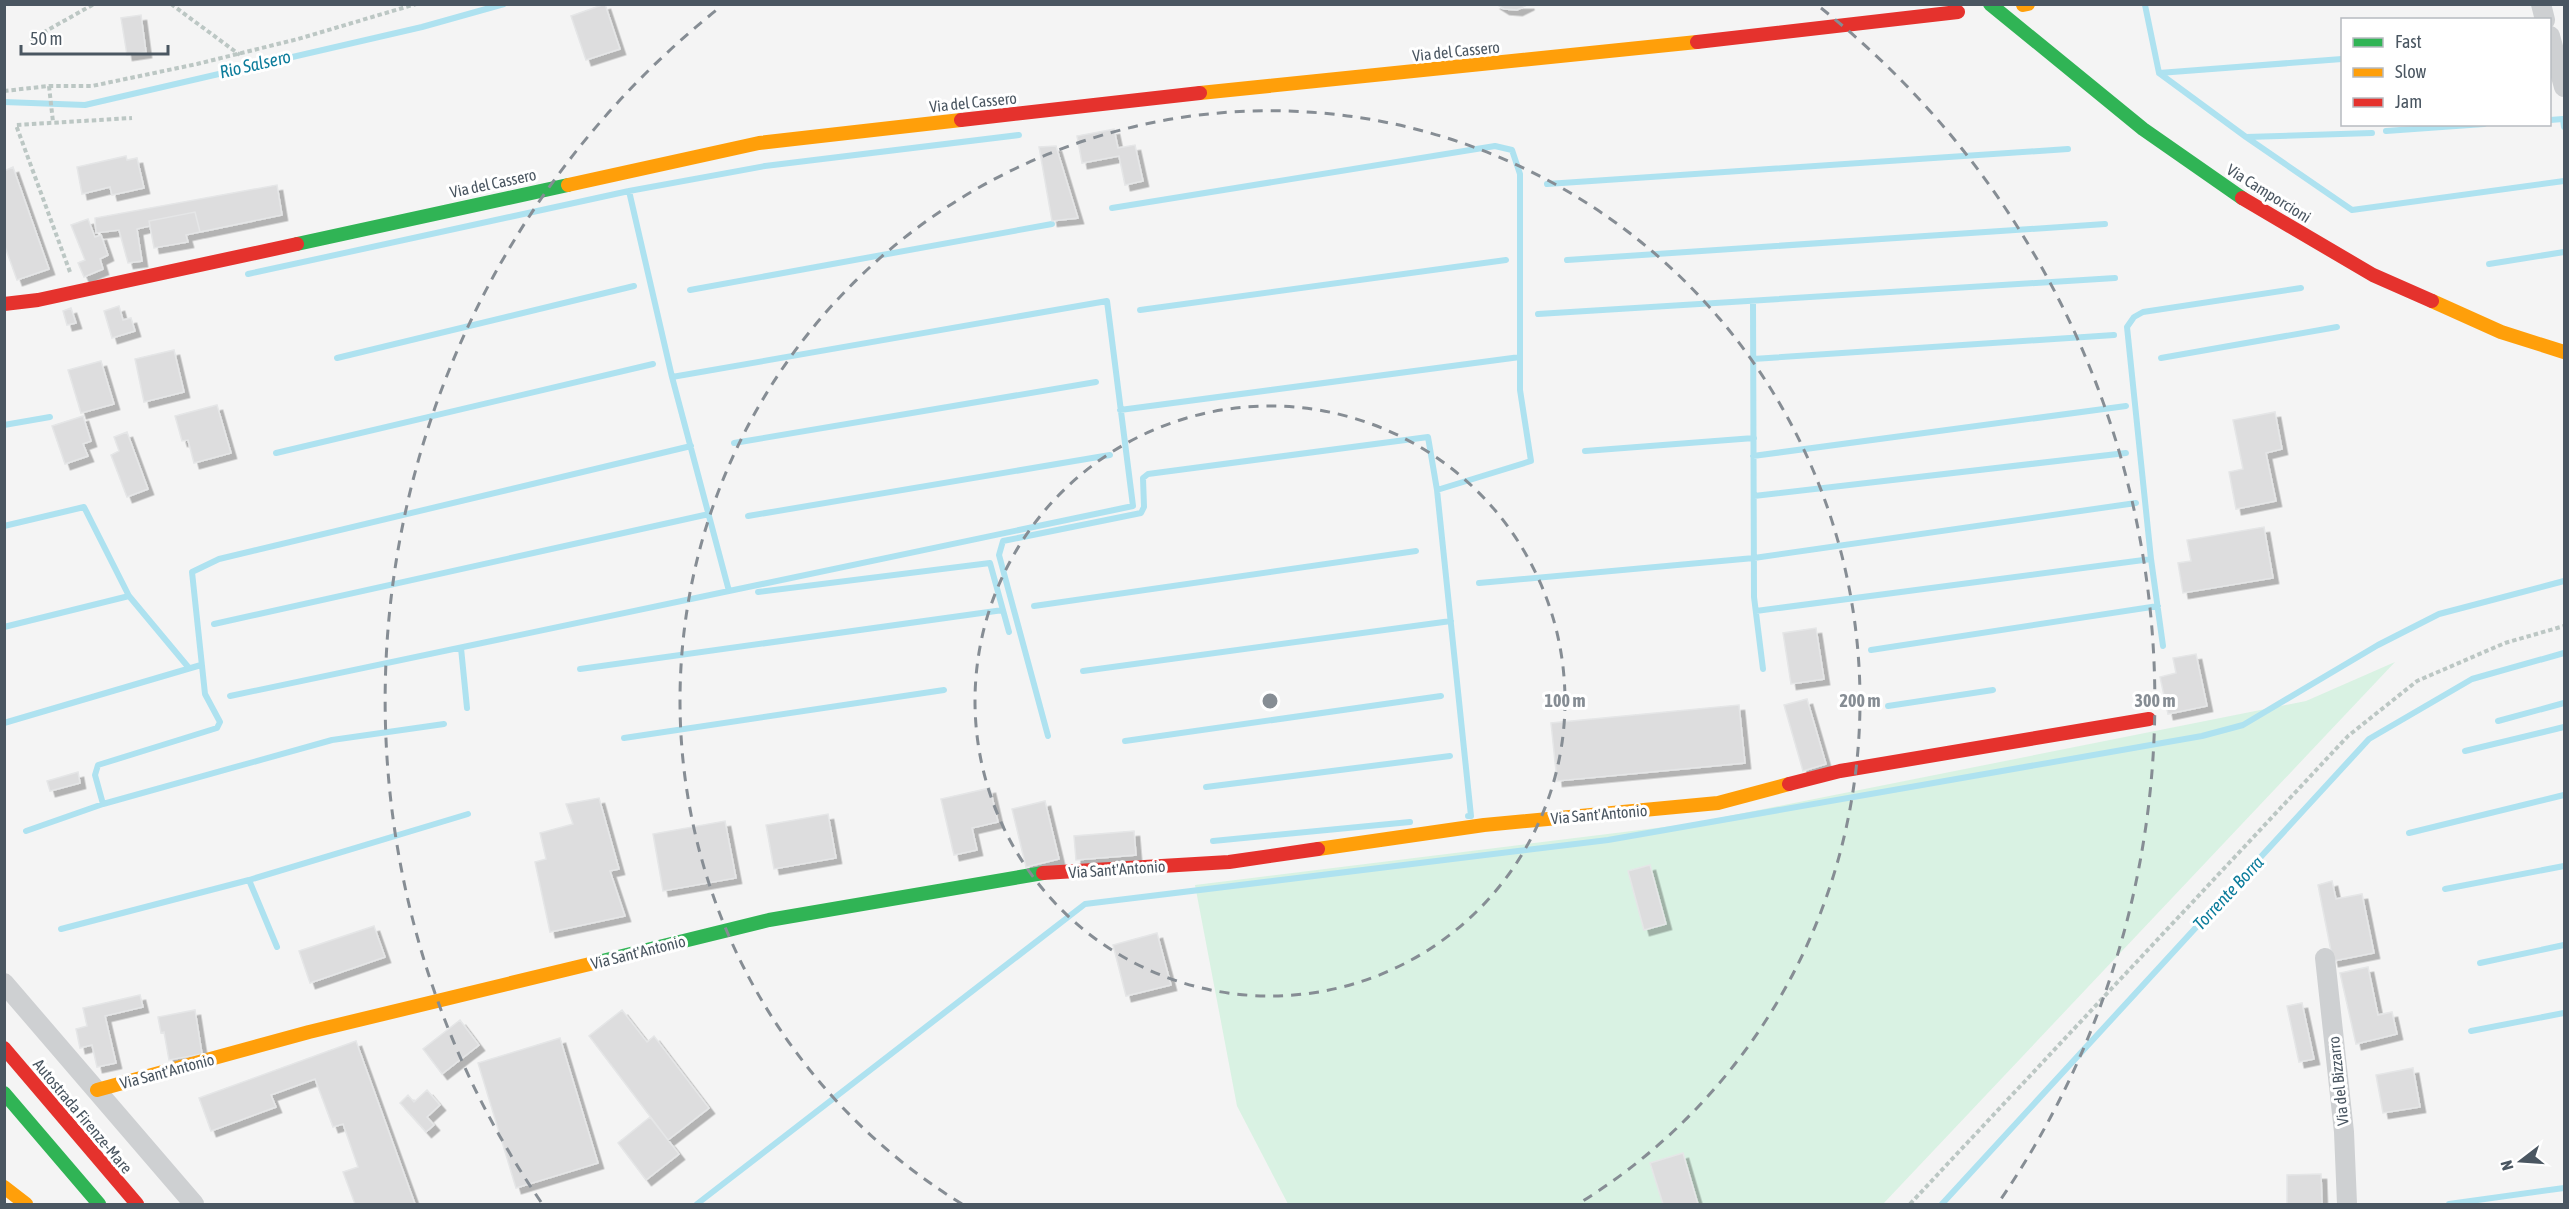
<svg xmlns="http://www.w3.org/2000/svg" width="2569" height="1209" font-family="'Asap Condensed',sans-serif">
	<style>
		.green { fill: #d9f2e3 }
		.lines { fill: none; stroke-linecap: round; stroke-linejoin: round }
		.stream { stroke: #aee2f0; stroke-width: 6 }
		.building { fill: #ddddde; stroke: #e5e6e7; stroke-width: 1.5; filter: url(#shadow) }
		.path { stroke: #bcc7c4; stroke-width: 4; stroke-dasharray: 4.5 3; stroke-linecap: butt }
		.street { stroke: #ced0d2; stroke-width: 20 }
		.fast { stroke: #30b455; stroke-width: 14 }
		.slow { stroke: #ff9f0a; stroke-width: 14 }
		.jam { stroke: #e5322d; stroke-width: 14 }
		.ring { fill: none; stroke: #868d94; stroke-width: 3; stroke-dasharray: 10 8 }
		.labels { text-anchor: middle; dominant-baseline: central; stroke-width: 6; stroke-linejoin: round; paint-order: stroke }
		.street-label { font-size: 16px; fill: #4a5661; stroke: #fff }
		.water-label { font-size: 18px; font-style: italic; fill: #0c7c9b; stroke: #fff }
		.centre { fill: #868d94; stroke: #fff; stroke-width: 3 }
		.ring-label { font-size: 18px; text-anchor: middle; font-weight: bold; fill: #868d94; stroke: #fff; stroke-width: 6; stroke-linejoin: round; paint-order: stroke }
	</style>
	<defs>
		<filter id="shadow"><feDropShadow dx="5.5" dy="5.5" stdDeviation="0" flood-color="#0004"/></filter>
	</defs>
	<rect width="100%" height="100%" fill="#f4f4f4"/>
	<path class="green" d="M2395 662 1883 1204H1288L1237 1106 1195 885 1689 824 2306 701Z"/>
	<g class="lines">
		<path class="stream" d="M2145 5 2159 73 2246 137 2352 210 2564 181
			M2159 73 2342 59
			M4 102 85 105 422 27 504 4
			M2550 120 2563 119 2564 127
			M2386 131 2484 124
			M2246 137 2372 133
			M1547 184 2068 149
			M629 191 672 377 729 591
			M1112 208 1495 146 1512 150 1520 174V390L1531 461 1437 490 1471 816H1468
			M1567 260 2105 224
			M2489 264 2564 252
			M248 274 629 191 765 166 1019 135
			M690 290 1052 224
			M1753 301 1754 597 1763 669
			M1140 310 1506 260
			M1538 314 2115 278
			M337 358 634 286
			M2161 358 2337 327
			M1753 359 2114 335
			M1120 410 1520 357
			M4 425 50 417
			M734 443 1096 382
			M1585 451 1754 438
			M276 453 653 364
			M1753 456 2126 406
			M1754 496 2126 453
			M748 516 1110 455
			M4 526 84 507 129 596 189 668
			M1479 583 1754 558 2136 503
			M758 592 990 563 1009 632
			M1034 606 1416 551
			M1756 611 2151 559
			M214 624 709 514
			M4 627 129 596
			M2163 646 2151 559 2127 327 2134 317 2143 312 2301 288
			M461 648 467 708
			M1871 650 2158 606
			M580 669 1003 610
			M1083 671 1451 621
			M230 696 1133 506 1107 301 672 377
			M1888 706 1993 690
			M2498 721 2564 703
			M4 723 201 665
			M1048 736 999 555 1003 541 1141 513 1144 507 1143 478 1148 474 1428 437 1437 490
			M624 738 944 690
			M1125 741 1441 696
			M2465 751 2564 727
			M1206 787 1450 756
			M103 804 95 775 98 765 217 728 220 722 205 694 192 572 219 559 691 446
			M26 831 103 804 332 740 444 724
			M2409 833 2564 795
			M1213 841 1410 822
			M249 880 277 947
			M2445 889 2564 866
			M61 929 249 880 468 814
			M2480 963 2564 945
			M2471 1031 2564 1013
			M697 1204 1085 904 1608 840 2202 736 2243 725 2378 645 2439 614 2564 581
			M1942 1204 2369 739 2472 679 2564 653
			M2449 1204 2564 1188"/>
	</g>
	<path class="building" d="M605 4 620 49 586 60 571 16Z
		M1496 4H1529L1517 10 1504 9Z
		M141 15 146 52 127 55 121 18Z
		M1114 129 1118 148 1135 145 1143 181 1125 185 1119 156 1082 163 1077 136Z
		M1056 146 1078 218 1052 221 1039 147Z
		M126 156 127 160 137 158 144 188 112 195 110 187 82 194 77 167Z
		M13 167 49 269 17 280 4 244V171Z
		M277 185 282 215 200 232 195 212 149 221 150 226 137 229 142 261 128 263 119 230 96 233 95 218Z
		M195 212 200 232 186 235 188 242 154 248 149 221Z
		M88 219 95 237 101 235 108 255 100 259 103 269 84 277 78 263 85 260 71 225Z
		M119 306 123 320 131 318 135 331 112 338 104 311Z
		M71 308 76 323 67 325 63 311Z
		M174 350 184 392 144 402 135 359Z
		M101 361 114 404 81 413 68 370Z
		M217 405 231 453 194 463 188 440 182 441 175 416Z
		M2275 412 2282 449 2266 453 2276 501 2236 509 2229 472 2243 469 2233 420Z
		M83 416 91 441 83 444 88 456 65 464 52 426Z
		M127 432 148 489 127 497 111 455 119 451 114 437Z
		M2264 527 2273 578 2183 593 2178 563 2191 561 2187 540Z
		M1816 628 1824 679 1791 684 1783 633Z
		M2196 654 2207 706 2168 714 2160 677 2176 673 2173 658Z
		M1807 699 1826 764 1803 771 1784 705Z
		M1739 705 1745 763 1557 781 1551 723Z
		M78 772 80 783 50 791 47 781Z
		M990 788 998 822 972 828 977 850 954 855 941 799Z
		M599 798 619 869 610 871 625 916 550 932 535 862 546 859 540 833 573 824 566 804Z
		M1045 801 1059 859 1026 867 1012 809Z
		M828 814 836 858 774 869 766 825Z
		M725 821 736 878 663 891 653 834Z
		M1134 831 1136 855 1076 860 1074 836Z
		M1650 865 1666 924 1644 930 1628 871Z
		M2332 881 2336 899 2362 894 2374 953 2333 961 2318 885Z
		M374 926 385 957 310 983 299 951Z
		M1157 933 1171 985 1126 996 1113 945Z
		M2368 967 2378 1015 2392 1012 2397 1034 2356 1044 2340 973Z
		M140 995 143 1007 105 1016 116 1063 97 1067 92 1045 80 1048 76 1029 87 1026 83 1008Z
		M2302 1003 2314 1059 2299 1062 2287 1006Z
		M195 1010 202 1054 169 1060 164 1032 161 1033 158 1017Z
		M622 1010 647 1042 654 1036 709 1108 668 1140 589 1036Z
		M460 1020 479 1045 442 1074 423 1049Z
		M560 1038 598 1163 516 1188 478 1063Z
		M356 1041 415 1204H355L343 1172 358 1167 343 1124 333 1127 315 1079 271 1095 276 1107 211 1131 199 1098Z
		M2413 1068 2420 1107 2383 1113 2376 1075Z
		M427 1090 440 1105 427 1117 434 1125 426 1132 400 1103 408 1095 414 1102Z
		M650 1117 679 1154 646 1180 618 1143Z
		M1683 1153 1698 1204H1663L1650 1163Z
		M2321 1174 2322 1204H2287V1175Z"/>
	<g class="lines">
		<path class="path" d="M171 4 240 55
			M30 40 94 4
			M49 86 53 122
			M4 91 49 86H92L197 64 298 39 416 4
			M70 272 16 125 132 118
			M1910 1204 2348 736 2417 681 2505 643 2564 626"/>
		<path class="street" d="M2541 4 2545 20
			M2550 36 2564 87
			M2325 958 2344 1132 2347 1204
			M4 983 194 1204"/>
		<path class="fast" d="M1990 4 2143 129 2242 198
			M297 244 568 185
			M594 963 769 920 1043 873
			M4 1093 99 1204"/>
		<path class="slow" d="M2023 5 2028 4
			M1200 93 1697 42
			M568 185 759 143 961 120
			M2432 301 2501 332 2564 352
			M1318 849 1484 825 1718 803 1789 784
			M97 1090 309 1032 594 963
			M4 1187 26 1204"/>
		<path class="jam" d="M1697 42 1958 12
			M961 120 1200 93
			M2242 198 2373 275 2432 301
			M4 304 38 300 297 244
			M1789 784 1840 771 2149 719
			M1043 873 1229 862 1318 849
			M4 1048 137 1204"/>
	</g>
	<g class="ring">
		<circle cx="1270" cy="701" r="295"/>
		<path d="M962 1204A590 590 0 1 1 1578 1204"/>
		<path d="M541 1202A885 885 0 0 1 719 8M1821 8A885 885 0 0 1 1999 1202"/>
	</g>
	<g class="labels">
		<g class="street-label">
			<text transform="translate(1456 51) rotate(-6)">Via del Cassero</text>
			<text transform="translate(973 102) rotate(-6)">Via del Cassero</text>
			<text transform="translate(493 183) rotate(-12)">Via del Cassero</text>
			<text transform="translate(2269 193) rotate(32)">Via Camporcioni</text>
			<text transform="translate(1599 814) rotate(-5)">Via Sant'Antonio</text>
			<text transform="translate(1117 869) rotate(-4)">Via Sant'Antonio</text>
			<text transform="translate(638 952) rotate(-14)">Via Sant'Antonio</text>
			<text transform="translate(167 1071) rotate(-15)">Via Sant'Antonio</text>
			<text transform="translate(2338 1081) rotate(-96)">Via del Bizzarro</text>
			<text transform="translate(83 1116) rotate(50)">Autostrada Firenze-Mare</text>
		</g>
		<g class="water-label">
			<text transform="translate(255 64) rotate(-13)">Rio Salsero</text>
			<text transform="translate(2228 893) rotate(-47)">Torrente Borra</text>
		</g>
	</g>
	<circle cx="1270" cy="701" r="9" class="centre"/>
	<g class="ring-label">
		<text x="1565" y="707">100 m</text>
		<text x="1860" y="707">200 m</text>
		<text x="2155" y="707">300 m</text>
	</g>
	<rect width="2569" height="1209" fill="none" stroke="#4a5661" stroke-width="12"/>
	<rect x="2341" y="18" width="210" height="108" fill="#ffffff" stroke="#b7bbc0" stroke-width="1.5"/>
	<rect x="2353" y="38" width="30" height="9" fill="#30b455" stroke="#b7bbc0" stroke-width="1.5"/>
	<text x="2395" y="48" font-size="18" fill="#4a5661">Fast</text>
	<rect x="2353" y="68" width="30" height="9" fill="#ff9f0a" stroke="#b7bbc0" stroke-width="1.5"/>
	<text x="2395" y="78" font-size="18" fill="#4a5661">Slow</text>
	<rect x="2353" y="98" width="30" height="9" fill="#e5322d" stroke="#b7bbc0" stroke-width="1.5"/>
	<text x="2395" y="108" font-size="18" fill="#4a5661">Jam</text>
	<g transform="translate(2521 1161) rotate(253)" stroke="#ffffff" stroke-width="4.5" paint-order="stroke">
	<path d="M0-4.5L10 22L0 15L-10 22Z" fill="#4a5661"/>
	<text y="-9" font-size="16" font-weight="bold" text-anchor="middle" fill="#4a5661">N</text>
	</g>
	<path d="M21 45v9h147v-9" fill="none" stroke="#4a5661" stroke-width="3"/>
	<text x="30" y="45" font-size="18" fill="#4a5661" stroke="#ffffff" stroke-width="4.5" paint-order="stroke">50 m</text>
</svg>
